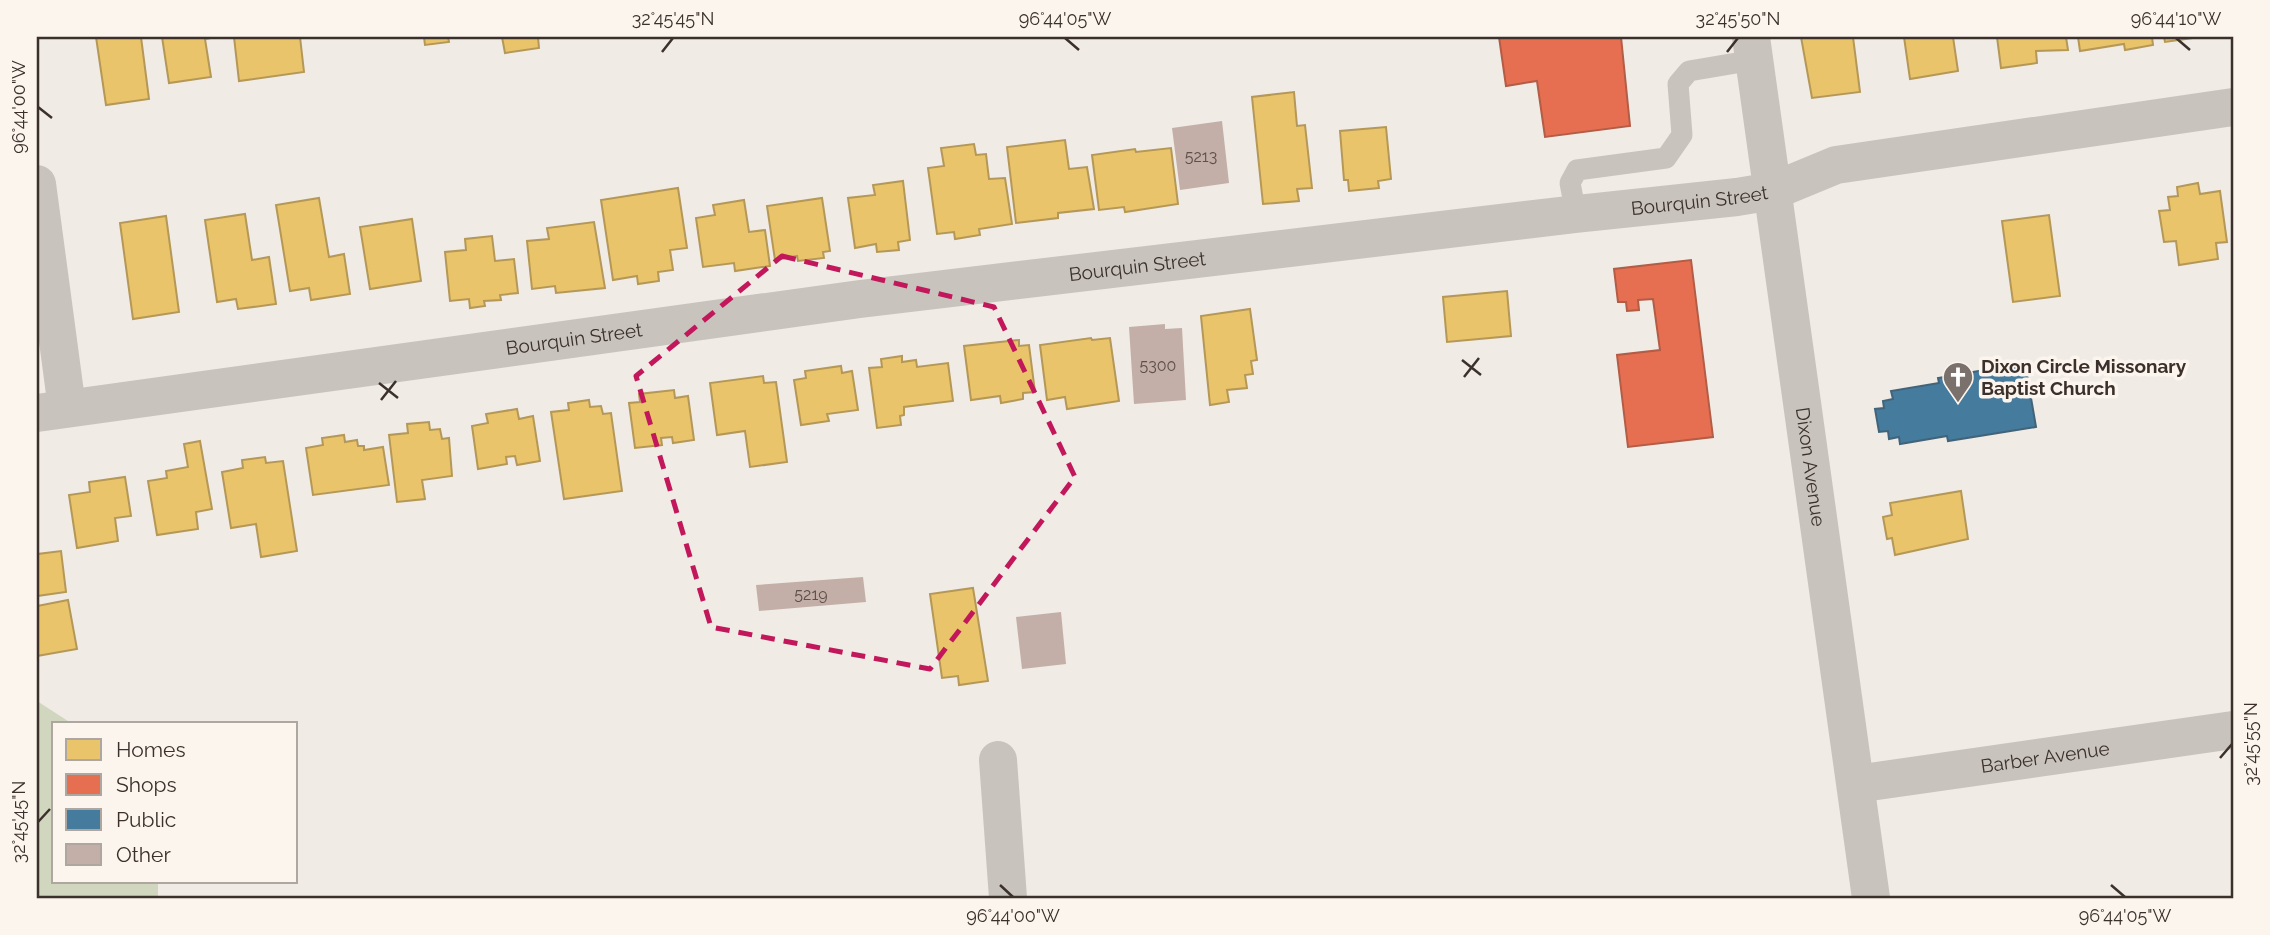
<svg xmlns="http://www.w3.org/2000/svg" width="2270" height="935" font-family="Raleway,sans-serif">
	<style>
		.green { fill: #d1d6bf }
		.homes { fill: #e9c46a; stroke: #b59857; stroke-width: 2 }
		.shops { fill: #e76f51; stroke: #b35c46; stroke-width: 2 }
		.public { fill: #457b9d; stroke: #42647b; stroke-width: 2 }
		.building { fill: #c3afa7 }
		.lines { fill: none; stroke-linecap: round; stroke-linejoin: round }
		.service { stroke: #c9c3be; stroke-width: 21 }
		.minor { stroke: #c9c3be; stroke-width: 38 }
		.tertiary { stroke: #c9c3be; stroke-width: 38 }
		.marked { fill: none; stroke: #c2185b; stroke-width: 5; stroke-dasharray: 14 9; stroke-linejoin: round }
		.ticks { fill: none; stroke: #3b302b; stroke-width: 2.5 }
		.labels { text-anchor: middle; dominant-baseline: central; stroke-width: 7; stroke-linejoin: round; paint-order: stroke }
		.number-label { font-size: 16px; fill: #5d504a }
		.street-label { font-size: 19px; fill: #3b302b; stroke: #fbf5ee }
		.poi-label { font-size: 19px; font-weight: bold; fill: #3b302b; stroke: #fbf5ee; text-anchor: start }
		.neatline { fill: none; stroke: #3b302b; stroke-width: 2.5 }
		.ticks-label { font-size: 18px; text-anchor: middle; fill: #3b302b }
	</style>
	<rect width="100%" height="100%" fill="#f0ebe5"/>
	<path class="green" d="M37 701 71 723H54V881H158V898H37Z"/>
	<path class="homes" d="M96 37H141L149 99 106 105Z
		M162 37H217L205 39 211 77 169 83Z
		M234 37H300L304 72 239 81Z
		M424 37H448L449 42 425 45Z
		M502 37H538L539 48 505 53Z
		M1801 37H1853L1860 92 1812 98Z
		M1904 37H1953L1958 71 1910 79Z
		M1997 37H2066L2068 50 2036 51 2037 63 2001 68Z
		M2078 37H2152L2153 45 2125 50 2124 44 2080 51Z
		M2164 37H2200L2165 42Z
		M1294 92 1297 126 1305 125 1312 188 1297 189 1299 201 1263 204 1252 97Z
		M1386 127 1391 179 1378 181 1379 188 1349 191 1348 180H1344L1340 131Z
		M1065 140 1069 169 1087 167 1094 209 1058 213V218L1016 223 1007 147Z
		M974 144 976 155 986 154 989 179 1005 178 1012 224 979 229 980 235 955 239 954 232 937 234 928 168 944 166 941 148Z
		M1171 148 1178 204 1125 212 1124 207 1099 210 1092 155 1135 149 1136 152Z
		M903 181 910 240 898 242 899 250 877 252 876 244 855 248 848 198 875 195 873 185Z
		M2198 183 2200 194 2220 191 2227 242 2216 243 2218 259 2179 265 2176 241 2164 242 2159 211 2170 210 2168 197 2178 196 2177 187Z
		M678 188 687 248 670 250 673 270 658 272 659 281 638 284 637 276 613 280 601 200Z
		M319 198 329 257 344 254 350 294 311 300 309 288 290 291 276 205Z
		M822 198 830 251 823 252 824 258 798 261 797 256 775 260 767 206Z
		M744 200 749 232 765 230 770 266 735 271 734 263 703 267 696 218 715 215 713 205Z
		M245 214 252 260 269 257 276 304 238 309 236 299 217 302 205 220Z
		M2049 215 2060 296 2013 302 2002 221Z
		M166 216 179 312 133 319 120 223Z
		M412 219 421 281 370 289 360 227Z
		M594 222 605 288 556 293 555 286 532 289 527 241 549 239 547 228Z
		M492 236 495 261 514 259 518 293 500 295 501 300 484 301 485 306 470 308 469 299 450 301 445 252 466 250 465 239Z
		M1507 291 1511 336 1447 342 1443 297Z
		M1250 309 1257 360 1251 361 1253 374 1245 375 1247 388 1227 390 1229 402 1210 405 1201 316Z
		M1091 338 1092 340 1110 338 1119 401 1067 409 1065 397 1047 400 1040 345Z
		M1019 340V346L1029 345 1035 392 1023 393V399L1001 403 1000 396 971 400 964 346Z
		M902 356V362L916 360 917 367 948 363 953 401 904 407V415L900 416 901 425 877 428 869 368 882 367 881 359Z
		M841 366 842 373 852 371 858 410 827 414 829 421 801 425 794 380 806 378 805 371Z
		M763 376 764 383 776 382 787 462 750 467 745 431 717 435 710 383Z
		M674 390 675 398 688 396 694 440 673 443 672 437 661 438 662 445 635 448 629 403 640 402 639 394Z
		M589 400 590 407 601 406 603 414 611 413 622 491 564 499 551 412 569 410 568 403Z
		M517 409 519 419 533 416 540 461 517 465 515 456 506 457 507 464 478 469 472 426 488 423 486 414Z
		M429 422 430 430 440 429 442 439 449 438 452 476 422 480 425 499 397 502 389 435 408 433 407 424Z
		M344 435 345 442 357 440 358 446H364V450L383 447 389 485 313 495 306 448 323 445 322 438Z
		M200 441 212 509 196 512 198 529 157 535 148 481 167 478 166 471 188 467 184 444Z
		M265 457 266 463 283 461 297 551 261 557 256 524 231 528 222 472 243 468 242 460Z
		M125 477 131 516 115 518 118 541 77 548 69 495 90 492 89 482Z
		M1961 491 1968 539 1895 555 1892 538 1887 539 1883 517 1892 515 1890 503Z
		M37 550V554L61 551 66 592 37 596Z
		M973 588 988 681 959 685 958 676 942 678 930 594Z
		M68 600 77 649 37 656V606Z"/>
	<path class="shops" d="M1499 37H1621L1630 126 1545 137 1537 81 1506 86Z
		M1691 260 1713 437 1628 447 1617 355 1660 350 1653 299 1638 300 1639 310 1627 311 1626 302H1618L1614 269Z"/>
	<path class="public" d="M2025 363 2036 427 1948 441 1947 436 1900 444 1899 437 1889 439 1888 431 1879 432 1875 409 1884 408 1883 401 1893 399 1891 391 1939 383 1938 378Z"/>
	<path class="building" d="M1222 121 1229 183 1180 190 1172 128Z
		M1165 324V329L1182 328 1186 400 1134 404 1129 327Z
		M863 577 866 602 759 611 756 585Z
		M1061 612 1066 664 1022 669 1016 617Z"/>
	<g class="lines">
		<path class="service" d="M1576 214 1570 183 1577 170 1666 158 1682 135 1678 84 1689 71 1754 60"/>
		<g class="minor">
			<path d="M37 184 67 408"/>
			<path id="s1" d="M37 413 860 299 1576 214 1737 197 1773 191 1836 165 2233 107"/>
			<path d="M998 760 1008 898"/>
			<path id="s2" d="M1856 784 2233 730"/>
		</g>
		<path class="tertiary" id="s3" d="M1751 37 1871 898"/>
	</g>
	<path class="marked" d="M782 256 994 307 1075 477 930 669 711 627 636 376Z"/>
	<path class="ticks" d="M1065 38 1079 50M2176 38 2190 50M662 52 673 38M1727 52 1738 38M38 107 52 118M1462 360 1481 375M1464 377 1479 358M379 383 398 398M381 400 396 381M2220 758 2232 744M38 822 50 809M1000 885 1013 897M2111 885 2125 897"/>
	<defs>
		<g id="church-pin" transform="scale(1.575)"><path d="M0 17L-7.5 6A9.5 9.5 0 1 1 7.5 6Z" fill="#7a716c" stroke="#fbf5ee"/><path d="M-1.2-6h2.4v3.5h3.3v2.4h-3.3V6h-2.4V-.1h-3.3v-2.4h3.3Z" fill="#fff"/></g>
	</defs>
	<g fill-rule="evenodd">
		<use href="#church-pin" x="1958" y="377"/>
	</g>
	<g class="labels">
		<g class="number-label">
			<text x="1201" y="156">5213</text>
			<text x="1158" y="365">5300</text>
			<text x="811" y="594">5219</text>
		</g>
		<g class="street-label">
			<text stroke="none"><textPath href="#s1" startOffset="1676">Bourquin Street</textPath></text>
			<text stroke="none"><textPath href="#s1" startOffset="1110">Bourquin Street</textPath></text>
			<text stroke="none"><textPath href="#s1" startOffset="542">Bourquin Street</textPath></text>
			<text stroke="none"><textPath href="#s3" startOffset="434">Dixon Avenue</textPath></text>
			<text stroke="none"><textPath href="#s2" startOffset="191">Barber Avenue</textPath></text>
		</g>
		<g class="poi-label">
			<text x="1981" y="366">Dixon Circle Missonary<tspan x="1981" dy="22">Baptist Church</tspan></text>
		</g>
	</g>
	<rect width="2270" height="935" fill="none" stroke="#fbf5ee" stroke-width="77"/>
	<rect x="52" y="722" width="245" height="161" fill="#fbf5ee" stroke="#aea6a0" stroke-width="2"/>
	<rect x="66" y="739" width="35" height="21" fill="#e9c46a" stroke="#aea6a0" stroke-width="2"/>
	<text x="116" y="757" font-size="21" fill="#3b302b">Homes</text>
	<rect x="66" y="774" width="35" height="21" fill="#e76f51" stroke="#aea6a0" stroke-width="2"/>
	<text x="116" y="792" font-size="21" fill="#3b302b">Shops</text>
	<rect x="66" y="809" width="35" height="21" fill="#457b9d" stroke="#aea6a0" stroke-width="2"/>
	<text x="116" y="827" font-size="21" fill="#3b302b">Public</text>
	<rect x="66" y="844" width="35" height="21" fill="#c3afa7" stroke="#aea6a0" stroke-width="2"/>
	<text x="116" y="862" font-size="21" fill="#3b302b">Other</text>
	<rect x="38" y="38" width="2194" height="859" class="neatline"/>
	<g class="ticks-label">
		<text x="673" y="25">32°45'45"N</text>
		<text x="1065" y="25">96°44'05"W</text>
		<text x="1738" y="25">32°45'50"N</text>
		<text x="2176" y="25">96°44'10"W</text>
		<text transform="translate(19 107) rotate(-90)" y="6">96°44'00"W</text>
		<text transform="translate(2251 744) rotate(-90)" y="6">32°45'55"N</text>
		<text transform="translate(19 822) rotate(-90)" y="6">32°45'45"N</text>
		<text x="1013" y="922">96°44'00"W</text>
		<text x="2125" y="922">96°44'05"W</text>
	</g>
</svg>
